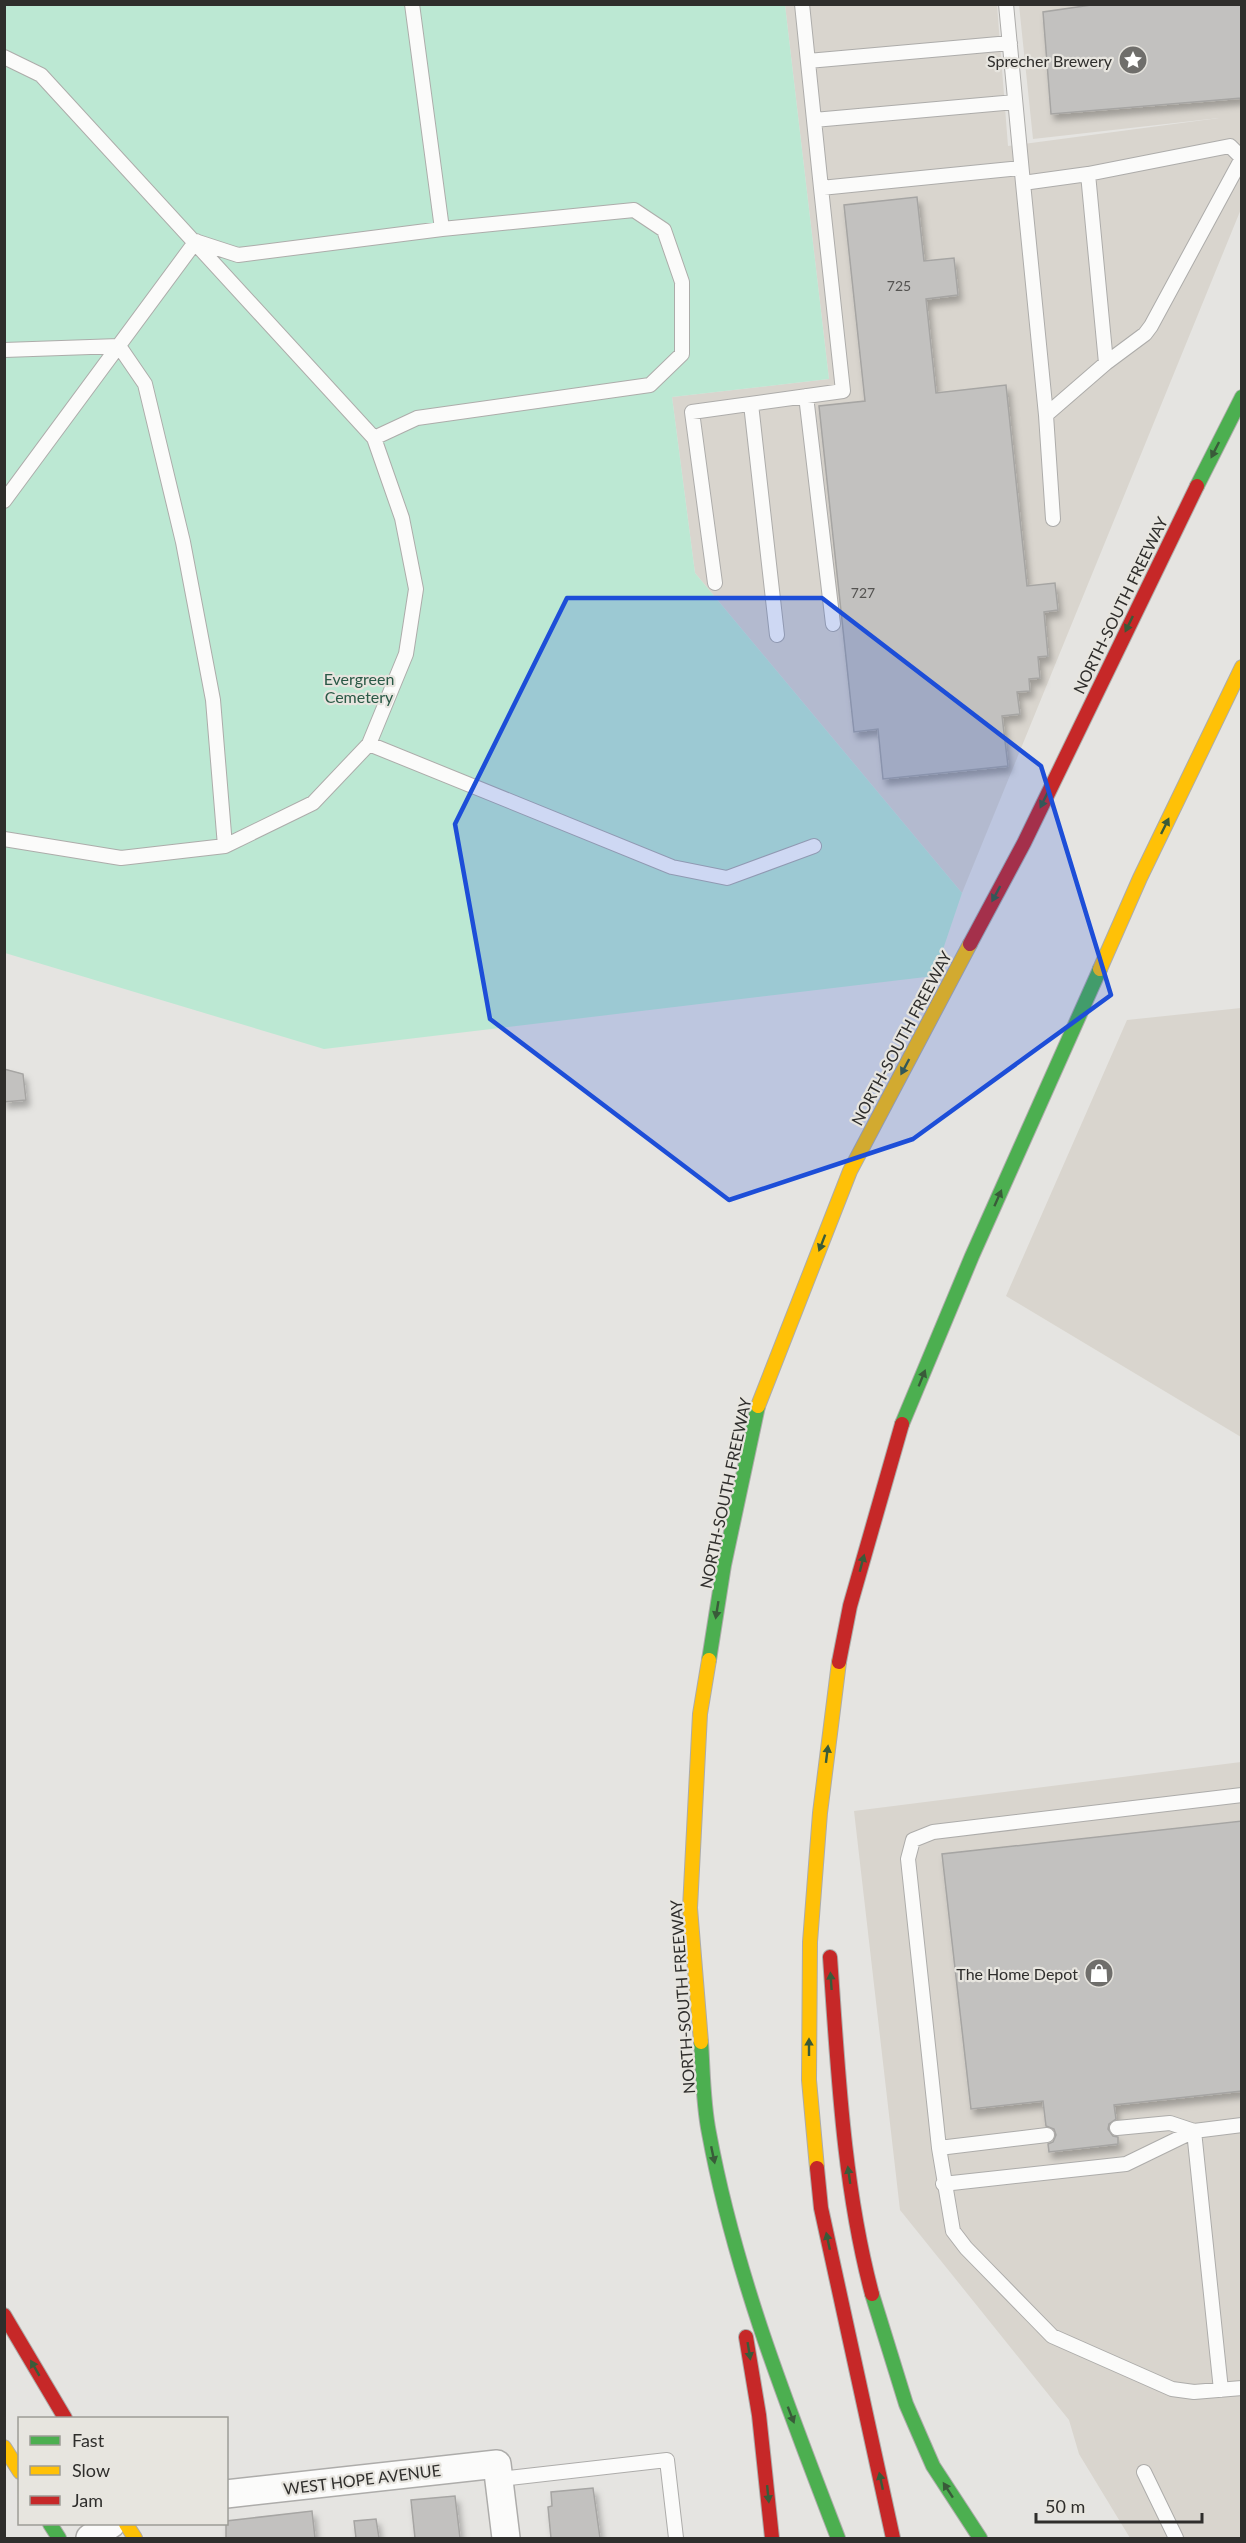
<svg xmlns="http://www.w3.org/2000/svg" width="1246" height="2543" font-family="Lato,sans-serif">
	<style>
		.built { fill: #d9d5ce }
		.green { fill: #bce8d3 }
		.building { fill: #c2c1bf; stroke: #a6a5a3; stroke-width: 1.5; filter: url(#shadow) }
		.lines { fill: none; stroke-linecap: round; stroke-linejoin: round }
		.lane-casing { stroke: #adacaa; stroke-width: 16 }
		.street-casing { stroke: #adacaa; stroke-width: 30 }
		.fast-casing { stroke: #adacaa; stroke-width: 16 }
		.slow-casing { stroke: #adacaa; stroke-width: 16 }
		.jam-casing { stroke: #adacaa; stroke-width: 16 }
		.lane { stroke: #fbfbfa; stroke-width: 14 }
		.street { stroke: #fbfbfa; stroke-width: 27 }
		.fast { stroke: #4caf50; stroke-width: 14 }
		.slow { stroke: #ffc107; stroke-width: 14 }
		.jam { stroke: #c62828; stroke-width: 14 }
		.oneway { fill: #395b39 }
		.marked { fill: #1d4ed8; fill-opacity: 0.2; stroke: #1d4ed8; stroke-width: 4.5; stroke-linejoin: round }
		.labels { text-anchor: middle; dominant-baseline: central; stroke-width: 4.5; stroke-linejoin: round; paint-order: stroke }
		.number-label { font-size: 14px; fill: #545351 }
		.poi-label { font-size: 16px; fill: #2f2e2c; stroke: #e7e5df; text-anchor: end }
		.street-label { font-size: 16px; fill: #2f2e2c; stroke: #e7e5df }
		.park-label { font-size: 16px; fill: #2a5946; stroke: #e7e5df }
	</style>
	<defs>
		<filter id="shadow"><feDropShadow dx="3.5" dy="6" stdDeviation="3" flood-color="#0004"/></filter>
	</defs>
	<rect width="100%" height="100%" fill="#e5e4e1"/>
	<path class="built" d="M785 5H997L1008 146 1219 118 1033 139 1019 5H1241V209L962 893 695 573 672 397 829 379Z
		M1241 1008H1242L1241 1437 1006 1296 1127 1020Z
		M1241 1762V2538H1130L1079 2454 1069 2420 900 2210 854 1811Z"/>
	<path class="green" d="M4 5H785L829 379 672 397 695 573 962 893 934 976 324 1049 5 953Z"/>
	<path class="building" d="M1098 4H1242V98L1051 114 1043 12Z
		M917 197 924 261 954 258 958 295 926 299 936 393 1006 385 1027 586 1055 583 1058 610 1044 612 1048 656 1038 657 1040 678 1029 679 1030 691 1017 692 1020 714 1002 716 1008 766 883 779 878 729 854 732 819 406 865 401 844 205Z
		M4 1069 23 1074 26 1100 4 1102Z
		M1242 1821V2091L1114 2105 1116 2119 1109 2124 1108 2129 1113 2136 1118 2137V2144L1049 2152 1048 2144 1053 2142 1056 2135 1054 2129 1046 2126 1043 2101 971 2109 942 1854Z
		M593 2488 600 2538H551L548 2507 552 2506 551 2492Z
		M455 2496 460 2538H415L411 2500Z
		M312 2511 315 2538H226V2521Z
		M376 2519 379 2538H356L354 2521Z"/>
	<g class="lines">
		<g class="lane-casing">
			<path id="lane" d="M802 4 821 188
				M1006 4 1023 183 1088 174 1106 363 1046 415 1053 519
				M4 57 41 75 374 438 402 518 416 589 406 654 369 744 313 803 225 846 121 858 4 839
				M808 61 1010 43
				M814 120 1015 102
				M1088 174 1230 146 1242 158
				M1023 183 1046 415
				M198 242 238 255 442 229 412 4
				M4 350 119 346 145 384 183 542 213 700 225 846
				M1106 363 1145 334 1151 326 1242 158
				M806 396 833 624
				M751 404 777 635
				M374 438 417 418 650 385 682 354V282L664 230 634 210 442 229
				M4 501 196 241
				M715 583 692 412 843 391 821 188 1021 168
				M369 744 672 867 727 878 814 846
				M1242 1795 933 1832 913 1840 908 1859 939 2148 953 2231 966 2248 1052 2336 1172 2389 1194 2392 1242 2388
				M1117 2128 1170 2123 1194 2131 1242 2125
				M939 2148 1047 2135
				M943 2184 1126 2164 1194 2131 1221 2390
				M1144 2472 1176 2538
				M500 2479 667 2460 676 2538"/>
		</g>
		<g class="street-casing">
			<path id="street" d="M226 2494 497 2464 506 2538
				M90 2538 111 2524"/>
		</g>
		<g class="fast-casing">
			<path id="fast" d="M1197 486 1242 397
				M902 1424 972 1256 1100 969
				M709 1660 724 1565 758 1406
				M701 2042C703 2072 703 2104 709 2133 735 2274 787 2405 838 2538
				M872 2294 906 2404 933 2466 980 2538
				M50 2524 59 2538"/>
		</g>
		<g class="slow-casing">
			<path id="slow" d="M1100 969 1140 878 1242 667
				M758 1406 850 1171 970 944
				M701 2042 690 1908 700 1714 709 1660
				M817 2168 809 2080 810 1942 820 1813 839 1662
				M4 2447 20 2472
				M126 2524 135 2538"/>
		</g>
		<g class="jam-casing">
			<path id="jam" d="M970 944 1024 843 1197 486
				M839 1662 850 1606 902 1424
				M830 1957C838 2069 843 2185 872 2294
				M817 2168 821 2208 893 2538
				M4 2315 65 2418
				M746 2337 759 2415 772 2538"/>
		</g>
		<use href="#lane" class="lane"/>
		<use href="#street" class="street"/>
		<use href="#fast" class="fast"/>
		<use href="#slow" class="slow"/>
		<use href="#jam" class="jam"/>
	</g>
	<defs><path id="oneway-solid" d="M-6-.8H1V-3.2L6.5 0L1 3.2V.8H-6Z" transform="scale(1.5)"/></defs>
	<g class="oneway">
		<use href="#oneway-solid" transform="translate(1215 450) rotate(117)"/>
		<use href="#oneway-solid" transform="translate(1129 624) rotate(116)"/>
		<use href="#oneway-solid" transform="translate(1044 800) rotate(116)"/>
		<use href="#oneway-solid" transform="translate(1165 826) rotate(-64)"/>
		<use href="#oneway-solid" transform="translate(996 894) rotate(118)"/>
		<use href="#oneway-solid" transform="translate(905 1067) rotate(118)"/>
		<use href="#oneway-solid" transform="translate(998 1198) rotate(-66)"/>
		<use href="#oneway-solid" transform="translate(822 1243) rotate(111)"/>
		<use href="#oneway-solid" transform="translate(922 1378) rotate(-68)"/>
		<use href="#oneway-solid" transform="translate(862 1563) rotate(-75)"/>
		<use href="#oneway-solid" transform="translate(717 1610) rotate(99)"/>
		<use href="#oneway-solid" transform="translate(827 1754) rotate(-83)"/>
		<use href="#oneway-solid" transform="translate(831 1981) rotate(-94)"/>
		<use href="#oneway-solid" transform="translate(809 2047) rotate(-90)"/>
		<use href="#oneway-solid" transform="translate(713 2155) rotate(78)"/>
		<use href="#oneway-solid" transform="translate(849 2175) rotate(-98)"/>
		<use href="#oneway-solid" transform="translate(828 2241) rotate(-102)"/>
		<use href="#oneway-solid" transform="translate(749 2351) rotate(81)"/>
		<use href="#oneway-solid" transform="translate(35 2368) rotate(-120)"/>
		<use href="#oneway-solid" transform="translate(791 2415) rotate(69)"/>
		<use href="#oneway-solid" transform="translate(881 2481) rotate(-102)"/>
		<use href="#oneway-solid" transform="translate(948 2490) rotate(-123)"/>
		<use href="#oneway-solid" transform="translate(768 2494) rotate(84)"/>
	</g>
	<path class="marked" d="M567 598H822L1041 766 1111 995 913 1139 729 1200 490 1019 455 824Z"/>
	<defs>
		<g id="sight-disc" transform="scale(1.5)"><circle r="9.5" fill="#6f6e6b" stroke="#e7e5df"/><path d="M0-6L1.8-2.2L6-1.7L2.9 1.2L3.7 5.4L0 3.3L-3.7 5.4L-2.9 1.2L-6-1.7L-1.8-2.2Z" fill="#fff"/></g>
		<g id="shop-disc" transform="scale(1.5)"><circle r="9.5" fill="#6f6e6b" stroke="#e7e5df"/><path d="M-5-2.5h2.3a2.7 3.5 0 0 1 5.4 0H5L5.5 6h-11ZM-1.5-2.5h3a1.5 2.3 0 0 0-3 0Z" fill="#fff"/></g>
	</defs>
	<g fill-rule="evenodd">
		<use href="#sight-disc" x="1133" y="60"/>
		<use href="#shop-disc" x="1099" y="1973"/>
	</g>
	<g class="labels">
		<g class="number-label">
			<text x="899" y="285">725</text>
			<text x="863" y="592">727</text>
		</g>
		<g class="poi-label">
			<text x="1112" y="60">Sprecher Brewery</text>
			<text x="1078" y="1973">The Home Depot</text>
		</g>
		<g class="street-label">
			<text transform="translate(1120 605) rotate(-64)">NORTH-SOUTH FREEWAY</text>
			<text transform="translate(901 1038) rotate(-62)">NORTH-SOUTH FREEWAY</text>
			<text transform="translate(725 1493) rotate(-78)">NORTH-SOUTH FREEWAY</text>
			<text transform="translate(682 1997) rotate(-94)">NORTH-SOUTH FREEWAY</text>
			<text transform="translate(362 2479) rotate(-7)">WEST HOPE AVENUE</text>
		</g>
		<g class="park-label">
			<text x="359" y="678">Evergreen<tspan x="359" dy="18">Cemetery</tspan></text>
		</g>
	</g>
	<rect width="1246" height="2543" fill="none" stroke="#2f2e2c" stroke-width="12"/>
	<rect x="18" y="2417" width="210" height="108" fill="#e7e5df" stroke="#9d9c97" stroke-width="1.5"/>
	<rect x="30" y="2436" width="30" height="9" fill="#4caf50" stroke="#9d9c97" stroke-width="1.5"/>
	<text x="72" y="2447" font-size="18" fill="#2f2e2c">Fast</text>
	<rect x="30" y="2466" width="30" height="9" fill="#ffc107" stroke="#9d9c97" stroke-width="1.5"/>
	<text x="72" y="2477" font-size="18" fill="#2f2e2c">Slow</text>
	<rect x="30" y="2496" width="30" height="9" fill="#c62828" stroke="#9d9c97" stroke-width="1.5"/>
	<text x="72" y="2507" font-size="18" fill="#2f2e2c">Jam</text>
	<path d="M1036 2513v9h166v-9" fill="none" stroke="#2f2e2c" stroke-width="3"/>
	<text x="1045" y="2513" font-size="18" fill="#2f2e2c" stroke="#e7e5df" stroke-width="4.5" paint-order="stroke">50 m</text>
</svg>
